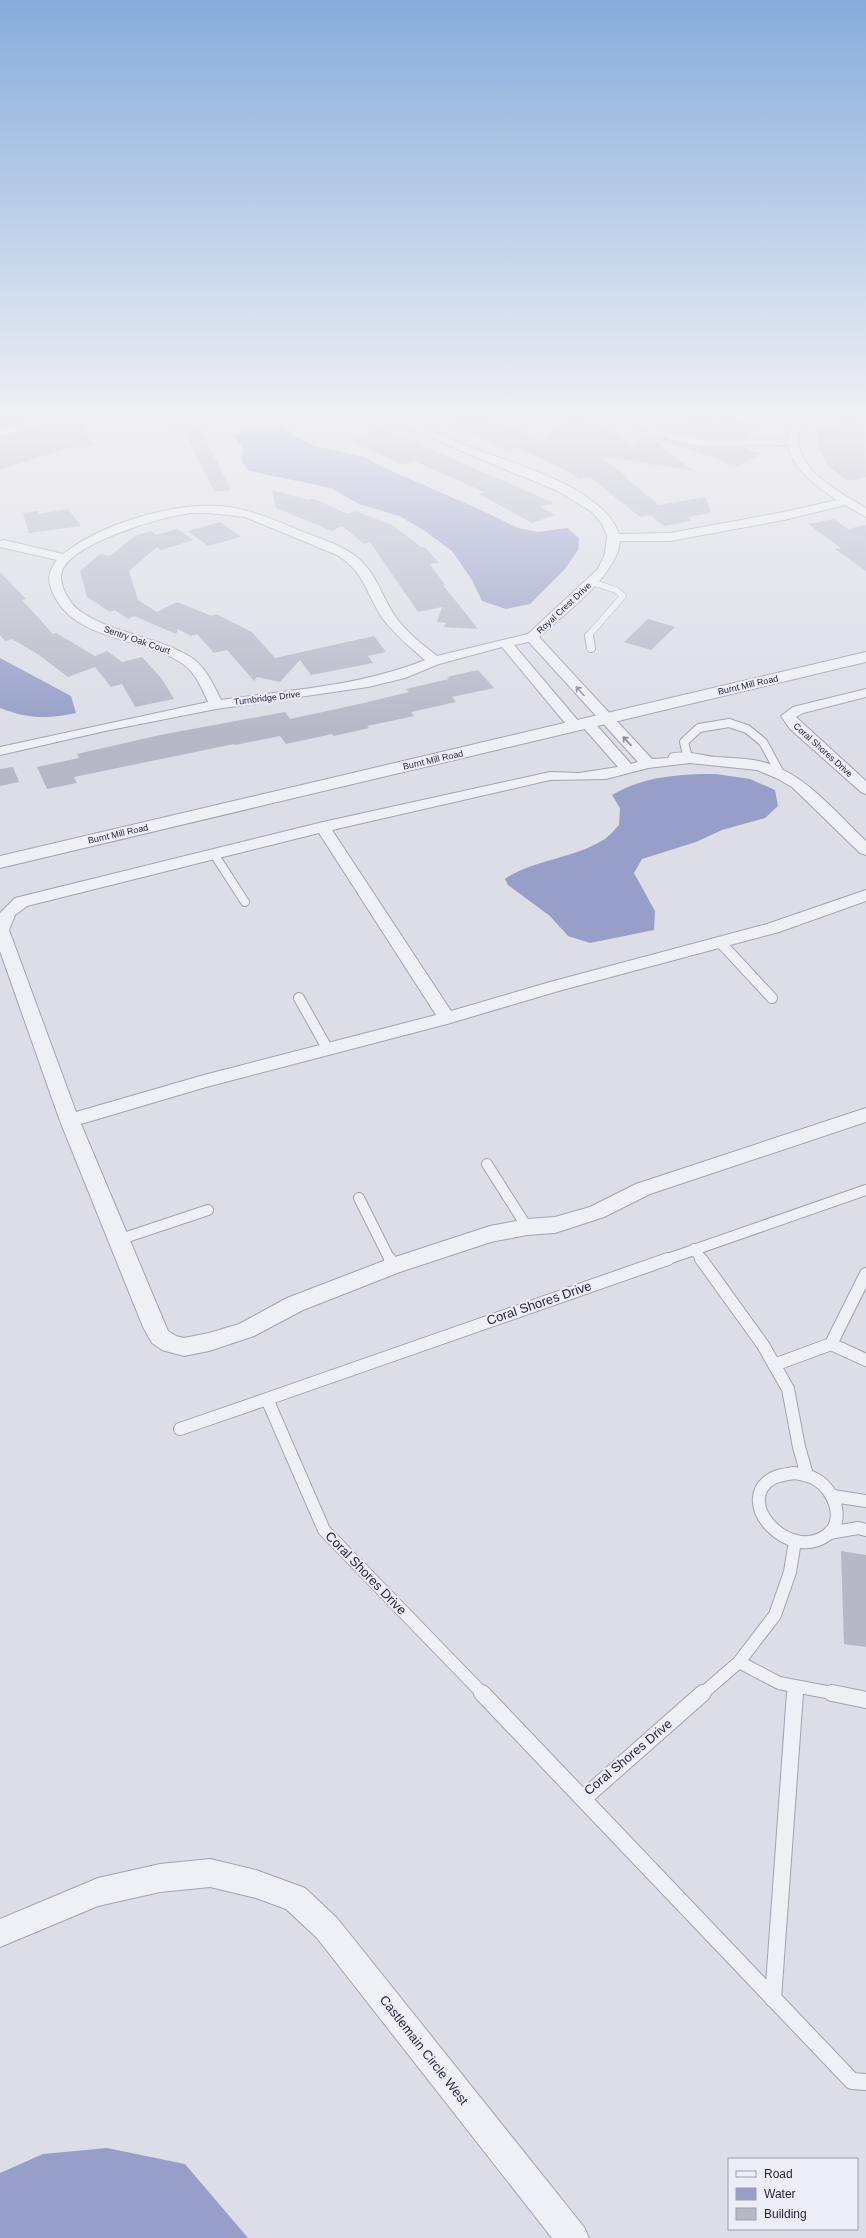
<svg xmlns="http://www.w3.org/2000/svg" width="866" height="2238" font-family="Helvetica,sans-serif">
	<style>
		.water { fill: #979fc8 }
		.building { fill: #b7b8c7 }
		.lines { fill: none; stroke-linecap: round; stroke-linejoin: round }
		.service-far4-casing { stroke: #a2a3b1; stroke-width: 7 }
		.service-far3-casing { stroke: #a2a3b1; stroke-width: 10 }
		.service-far2-casing { stroke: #a2a3b1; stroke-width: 12 }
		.service-far1-casing { stroke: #a2a3b1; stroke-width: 14 }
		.service-casing { stroke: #a2a3b1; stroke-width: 18 }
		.minor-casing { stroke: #a2a3b1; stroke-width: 2 }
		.tertiary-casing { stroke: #a2a3b1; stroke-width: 2 }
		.service-far4 { stroke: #eff0f5; stroke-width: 6 }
		.service-far3 { stroke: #eff0f5; stroke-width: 8 }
		.service-far2 { stroke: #eff0f5; stroke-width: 10 }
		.service-far1 { stroke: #eff0f5; stroke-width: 12 }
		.service { stroke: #eff0f5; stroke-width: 16 }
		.minor { fill: #eff0f5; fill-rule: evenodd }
		.tertiary { fill: #eff0f5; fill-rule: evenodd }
		.oneway { stroke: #8a8c9a }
		.labels { text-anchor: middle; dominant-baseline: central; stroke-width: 4; stroke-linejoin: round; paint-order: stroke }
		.far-street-label { font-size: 9px; fill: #26273e; stroke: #ecedf5 }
		.near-street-label { font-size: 13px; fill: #26273e; stroke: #ecedf5 }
	</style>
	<rect width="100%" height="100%" fill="#dddde7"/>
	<path class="water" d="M281 424 295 437 315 446 365 457 380 466 481 510 518 528 538 532 567 528 579 538 578 550 565 569 530 604 506 609 482 601 472 580 452 551 422 529 399 516 359 504 331 488 249 471 242 461 243 449 234 435 258 426Z
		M0 658 71 696 76 713C46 719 29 719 0 708Z
		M716 774 750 779 775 790 778 806 765 818 722 830 696 842 642 859 634 873 655 911 654 930 590 943 568 936 550 916 508 885 505 879C534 859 573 859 603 840 609 837 614 830 619 825L620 808 612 795C644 776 680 774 716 774Z
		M107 2148 185 2164 248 2238H0V2173L43 2154Z"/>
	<path class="building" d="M0 416H45L0 428Z
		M436 416H485L543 441 566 416H585L632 445 653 434 672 441 702 447H740L761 454 737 466 650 437 693 471 599 456 628 477 626 478 659 505 706 497 711 513 687 517 691 521 664 526 651 515 640 517 590 477 579 479 569 472 520 449 509 452Z
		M698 416H710L719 420 722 416 758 423 745 438H702L664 428Z
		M836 416H863L866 477 848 481 828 466 817 444 818 425 834 426Z
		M83 422V428L94 445 64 449 0 470V437L44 425Z
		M198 424 231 490 214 492 182 426Z
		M382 428 554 503 541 507 555 515 532 523 479 494 484 492 414 461 403 465 348 440Z
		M272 490 308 500 312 498 348 514 355 511 392 525 421 547H425L439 563 430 564 445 585H443L478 629 444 627 446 623 437 622 442 607 418 612 370 542 364 544 342 526 332 531 276 508Z
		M68 509 81 526 29 533 23 513 38 511 39 514Z
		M834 519 848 529 866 525V571L835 549 841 548 808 524Z
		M220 522 241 537 208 546 188 531Z
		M177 529 193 540 161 550 157 547 129 571 138 600 157 612 177 602 212 616 216 614 252 632 275 658 374 636 386 652 368 656 373 663 311 675 300 660 280 682 257 677 254 681 227 650 214 653 197 634 191 636 178 629 176 634 134 616 128 619 115 610 110 612 87 597 80 571 100 554 110 556 135 536 151 531 156 535Z
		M0 572 26 599 22 600 53 634 56 633 95 656 107 651 122 662 142 657 162 679 174 699 135 707 122 684 111 687 95 667 68 677 39 655 12 639 5 641 0 635Z
		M648 619 675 627 651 650 624 642Z
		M478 670 494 688 452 697 456 702 411 712 414 716 367 726 369 728 334 736 332 734 286 744 280 736 235 745 234 744 74 777 77 783 47 789 37 767 79 758 77 754 160 735 285 712 290 719 364 703 409 692 406 689 449 679 447 677Z
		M13 767 19 782 0 786V769Z
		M841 1551 866 1555V1647L844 1644Z"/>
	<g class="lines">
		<g class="service-far4-casing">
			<path id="service-far4" d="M589 637V635L623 596 616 590 592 582"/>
		</g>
		<g class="service-far3-casing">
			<path id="service-far3" d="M589 636 591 648
				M688 758 684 742 699 728 729 723 747 729 763 742 781 775
				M214 854 245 902"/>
		</g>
		<g class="service-far2-casing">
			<path id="service-far2" d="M720 942 772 998
				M299 998 327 1048
				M487 1164 527 1227
				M359 1198 390 1260
				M118 1240 208 1210
				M694 1249 702 1260
				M665 1260 866 1190"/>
		</g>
		<g class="service-far1-casing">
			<path id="service-far1" d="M390 1259 393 1266
				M701 1259 763 1345 788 1389 799 1447 807 1475
				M831 1344 866 1274
				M774 1365 831 1344 866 1360
				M180 1429 267 1399
				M794 1473C802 1474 811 1476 817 1480 834 1490 846 1521 827 1535 789 1563 732 1501 773 1478 779 1475 788 1474 794 1473Z
				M833 1496 866 1501
				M829 1533 858 1528 866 1530
				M739 1662 779 1683 837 1694
				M483 1694 324 1530 267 1399 668 1259
				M702 1694 739 1662 775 1615 790 1572 795 1541
				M795 1694 796 1686"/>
		</g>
		<g class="service-casing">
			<path id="service" d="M482 1693 852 2081 866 2082
				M832 1693 866 1700
				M584 1798 703 1693
				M773 1999 795 1693"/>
		</g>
		<g class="minor-casing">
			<path id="minor" d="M59 416H100L95 419 44 424 0 436V430L43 418Z
				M145 416H166L178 419 241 416 236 419 178 425Z
				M379 416C413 416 439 435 470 447 513 464 602 486 619 534L670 533 784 512 837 500C817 487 793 470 788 445L702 446 672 440 636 425 641 422 679 435 702 440 788 439 792 416H802C800 424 798 433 798 441 801 473 841 493 866 508V517L845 505 784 520 670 541H620C617 576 564 614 539 637L652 759 668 758 670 754C684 750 701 755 715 757 731 758 748 758 763 762 806 774 835 812 866 841V855L860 853 792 787 776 778 757 770 690 763 648 768 606 779 550 780 332 830 451 1011 550 982 767 924 866 890V901L779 932 562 990 447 1024 206 1087 81 1124 168 1331 176 1336 184 1338 209 1333 239 1324 287 1298 386 1260 490 1226 527 1219 555 1217 590 1207 636 1184 866 1108V1122L650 1194 604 1217 555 1233 527 1235 491 1242 400 1272 303 1310 254 1336 209 1351 184 1356 162 1350 152 1343 143 1327 60 1121 0 951V913L15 898 323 822 550 772 579 773 618 767 582 726 575 730 570 729 502 647 439 664 405 678 368 687 216 709 105 731 0 755V747L208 702C202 689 196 673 183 664 144 636 75 643 53 593 47 580 48 572 57 560L0 547V541L4 540 63 554C103 523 178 500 229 507 256 511 279 522 303 532 322 539 342 545 358 558 376 573 382 597 395 616 406 632 422 644 437 656L528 634 598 569 605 554 607 535 602 524 592 512 558 491 461 451 421 432ZM190 513H209L245 517 337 555C365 572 366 594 383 619 395 635 410 647 425 660 361 686 289 690 221 700 214 686 206 667 192 658 158 636 116 635 83 613 74 608 68 599 64 590 61 582 59 575 64 567 80 541 161 517 190 513ZM529 642 638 762 631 764 592 720 587 719 580 723 514 645ZM319 833 436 1015 204 1075 76 1112 9 930 15 915 27 906Z
				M866 689V697L803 713 796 717 866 781V794L861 792 790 729 781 716 793 707Z
				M210 1859 256 1870 305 1888 337 1918 584 2227 589 2238H552L317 1938 286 1909 256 1898 210 1887 160 1892 98 1906 0 1947V1919L98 1878 160 1864Z"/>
		</g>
		<g class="tertiary-casing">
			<path id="tertiary" d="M866 652V662L0 868V856Z"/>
		</g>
		<use href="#service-far4" class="service-far4"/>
		<use href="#service-far3" class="service-far3"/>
		<use href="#service-far2" class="service-far2"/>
		<use href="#service-far1" class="service-far1"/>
		<use href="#service" class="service"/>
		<use href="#minor" class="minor"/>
		<use href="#tertiary" class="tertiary"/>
	</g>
	<defs><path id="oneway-shaft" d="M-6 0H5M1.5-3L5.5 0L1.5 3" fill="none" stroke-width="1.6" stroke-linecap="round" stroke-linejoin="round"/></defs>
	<g class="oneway">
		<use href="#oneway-shaft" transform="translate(580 691) rotate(-132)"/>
		<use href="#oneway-shaft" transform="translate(627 741) rotate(-133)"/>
	</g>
	<linearGradient id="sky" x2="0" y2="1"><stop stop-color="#87acdb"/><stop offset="0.57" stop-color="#f0f0f4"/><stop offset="1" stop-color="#f0f0f4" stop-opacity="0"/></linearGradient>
	<rect width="866" height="730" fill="url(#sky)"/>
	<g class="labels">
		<g class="far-street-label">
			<text transform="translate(564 608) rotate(-43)">Royal Crest Drive</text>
			<text transform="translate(137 640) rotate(19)">Sentry Oak Court</text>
			<text transform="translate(748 685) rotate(-13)">Burnt Mill Road</text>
			<text transform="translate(267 698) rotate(-7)">Turnbridge Drive</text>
			<text transform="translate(823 750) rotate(42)">Coral Shores Drive</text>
			<text transform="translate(433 760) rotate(-13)">Burnt Mill Road</text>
			<text transform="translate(118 834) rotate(-13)">Burnt Mill Road</text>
		</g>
		<g class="near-street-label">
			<text transform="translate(539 1303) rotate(-19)">Coral Shores Drive</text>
			<text transform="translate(366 1573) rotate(46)">Coral Shores Drive</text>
			<text transform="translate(628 1757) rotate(-40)">Coral Shores Drive</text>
			<text transform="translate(424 2050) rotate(52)">Castlemain Circle West</text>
		</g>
	</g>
	<rect x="728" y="2158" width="130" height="72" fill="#ecedf5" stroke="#9d9eac"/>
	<rect x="736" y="2171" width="20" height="6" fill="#eff0f5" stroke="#9d9eac"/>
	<text x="764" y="2178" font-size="12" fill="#26273e">Road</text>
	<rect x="736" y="2188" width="20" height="12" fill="#979fc8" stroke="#9d9eac"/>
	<text x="764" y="2198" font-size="12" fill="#26273e">Water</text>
	<rect x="736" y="2208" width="20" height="12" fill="#b7b8c7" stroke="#9d9eac"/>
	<text x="764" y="2218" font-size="12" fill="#26273e">Building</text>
</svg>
